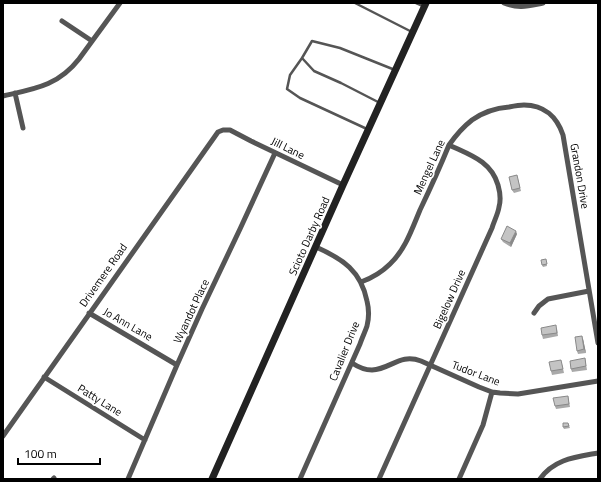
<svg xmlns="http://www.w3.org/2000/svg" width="601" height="482" font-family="'Titillium Web',sans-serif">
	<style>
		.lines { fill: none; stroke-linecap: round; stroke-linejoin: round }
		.lane { stroke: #555; stroke-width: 2.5 }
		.street { stroke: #555; stroke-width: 5 }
		.secondary { stroke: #222; stroke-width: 7 }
		.wall { fill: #a9a9a9 }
		.shaded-wall { fill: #898989 }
		.building { fill: #c4c4c4; stroke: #898989 }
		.labels { text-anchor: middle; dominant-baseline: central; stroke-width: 3.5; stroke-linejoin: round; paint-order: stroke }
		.street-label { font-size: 11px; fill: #000; stroke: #fff }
	</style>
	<rect width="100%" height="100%" fill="#fff"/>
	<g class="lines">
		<path class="lane" d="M355 3 412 32
			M416 3 423 6
			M302 58 290 75 287 89 300 98 367 129
			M380 103 341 83 314 71 302 58 312 41 340 48 395 70"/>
		<path class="street" d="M504 3C519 9 528 6 543 3
			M62 21 92 41
			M15 93 23 128
			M3 96C34 89 58 86 79 59L120 3
			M361 282C372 278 382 272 390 264 405 250 412 229 420 210 430 189 440 167 449 145 456 135 463 127 472 120 482 113 496 108 509 107 514 106 519 105 524 105 544 105 557 117 563 135L598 343
			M89 313 177 365
			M534 313 539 306 548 299 589 291
			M352 363C358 367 365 370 372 370 391 369 400 353 421 361L479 387 492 392 500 393 518 394 598 381
			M44 377 145 440
			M3 436 218 132 223 130H230L251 141 343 185
			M53 479 54 478
			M128 479 177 365 202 309 240 229 275 153
			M300 479 360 344C362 338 365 332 367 326 369 318 369 309 367 301 361 271 343 259 316 247
			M379 479 492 228C494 221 498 214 499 207 501 200 500 192 498 185 491 161 470 155 449 145
			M459 479 483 425 492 392
			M540 479C554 459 576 457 598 453"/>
		<path class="secondary" d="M212 479 343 185 426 3"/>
	</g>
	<path class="wall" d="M518 179 521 191 514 193 512 190Z
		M517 234 511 247 503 242 501 239Z
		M546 261 547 266 543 267 542 265Z
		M557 329 558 336 543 339 542 335Z
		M583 339 586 353 578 354 577 351Z
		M585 358 587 370 572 372 571 369Z
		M562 364 564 373 552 375 551 371Z
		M568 396 570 407 556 409 555 406Z
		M568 423 570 428 564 429 563 427Z"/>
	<path class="shaded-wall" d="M516 231 517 234 511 247 510 243Z
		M582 336 583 339 586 353 584 349Z"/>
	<path class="building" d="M517 175 520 188 512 190 509 177Z
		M507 226 516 231 510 243 501 239Z
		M546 259 547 264 542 265 541 260Z
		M556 325 557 333 542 335 541 328Z
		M582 336 584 349 577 351 575 337Z
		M585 358 586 366 571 369 570 361Z
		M561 360 563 369 551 371 549 362Z
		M568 396 569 404 555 406 553 398Z
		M563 423H568L569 426 563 427Z"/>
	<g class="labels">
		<g class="street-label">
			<text transform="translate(288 148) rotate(26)">Jill Lane</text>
			<text transform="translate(429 167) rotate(-65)">Mengel Lane</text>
			<text transform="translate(580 176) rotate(80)">Grandon Drive</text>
			<text transform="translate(309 236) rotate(-66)">Scioto Darby Road</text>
			<text transform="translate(103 275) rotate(-55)">Drivemere Road</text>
			<text transform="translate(449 299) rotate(-66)">Bigelow Drive</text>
			<text transform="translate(191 311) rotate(-65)">Wyandot Place</text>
			<text transform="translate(128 324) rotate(30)">Jo Ann Lane</text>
			<text transform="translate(344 351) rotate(-68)">Cavalier Drive</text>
			<text transform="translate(476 373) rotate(21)">Tudor Lane</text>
			<text transform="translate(100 400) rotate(32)">Patty Lane</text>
		</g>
	</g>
	<rect width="601" height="482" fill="none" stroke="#000000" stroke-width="8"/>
	<path d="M18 458v6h82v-6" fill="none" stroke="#000000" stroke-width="2"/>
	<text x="24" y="458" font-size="12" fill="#000000" stroke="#ffffff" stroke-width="3" paint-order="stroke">100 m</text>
</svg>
